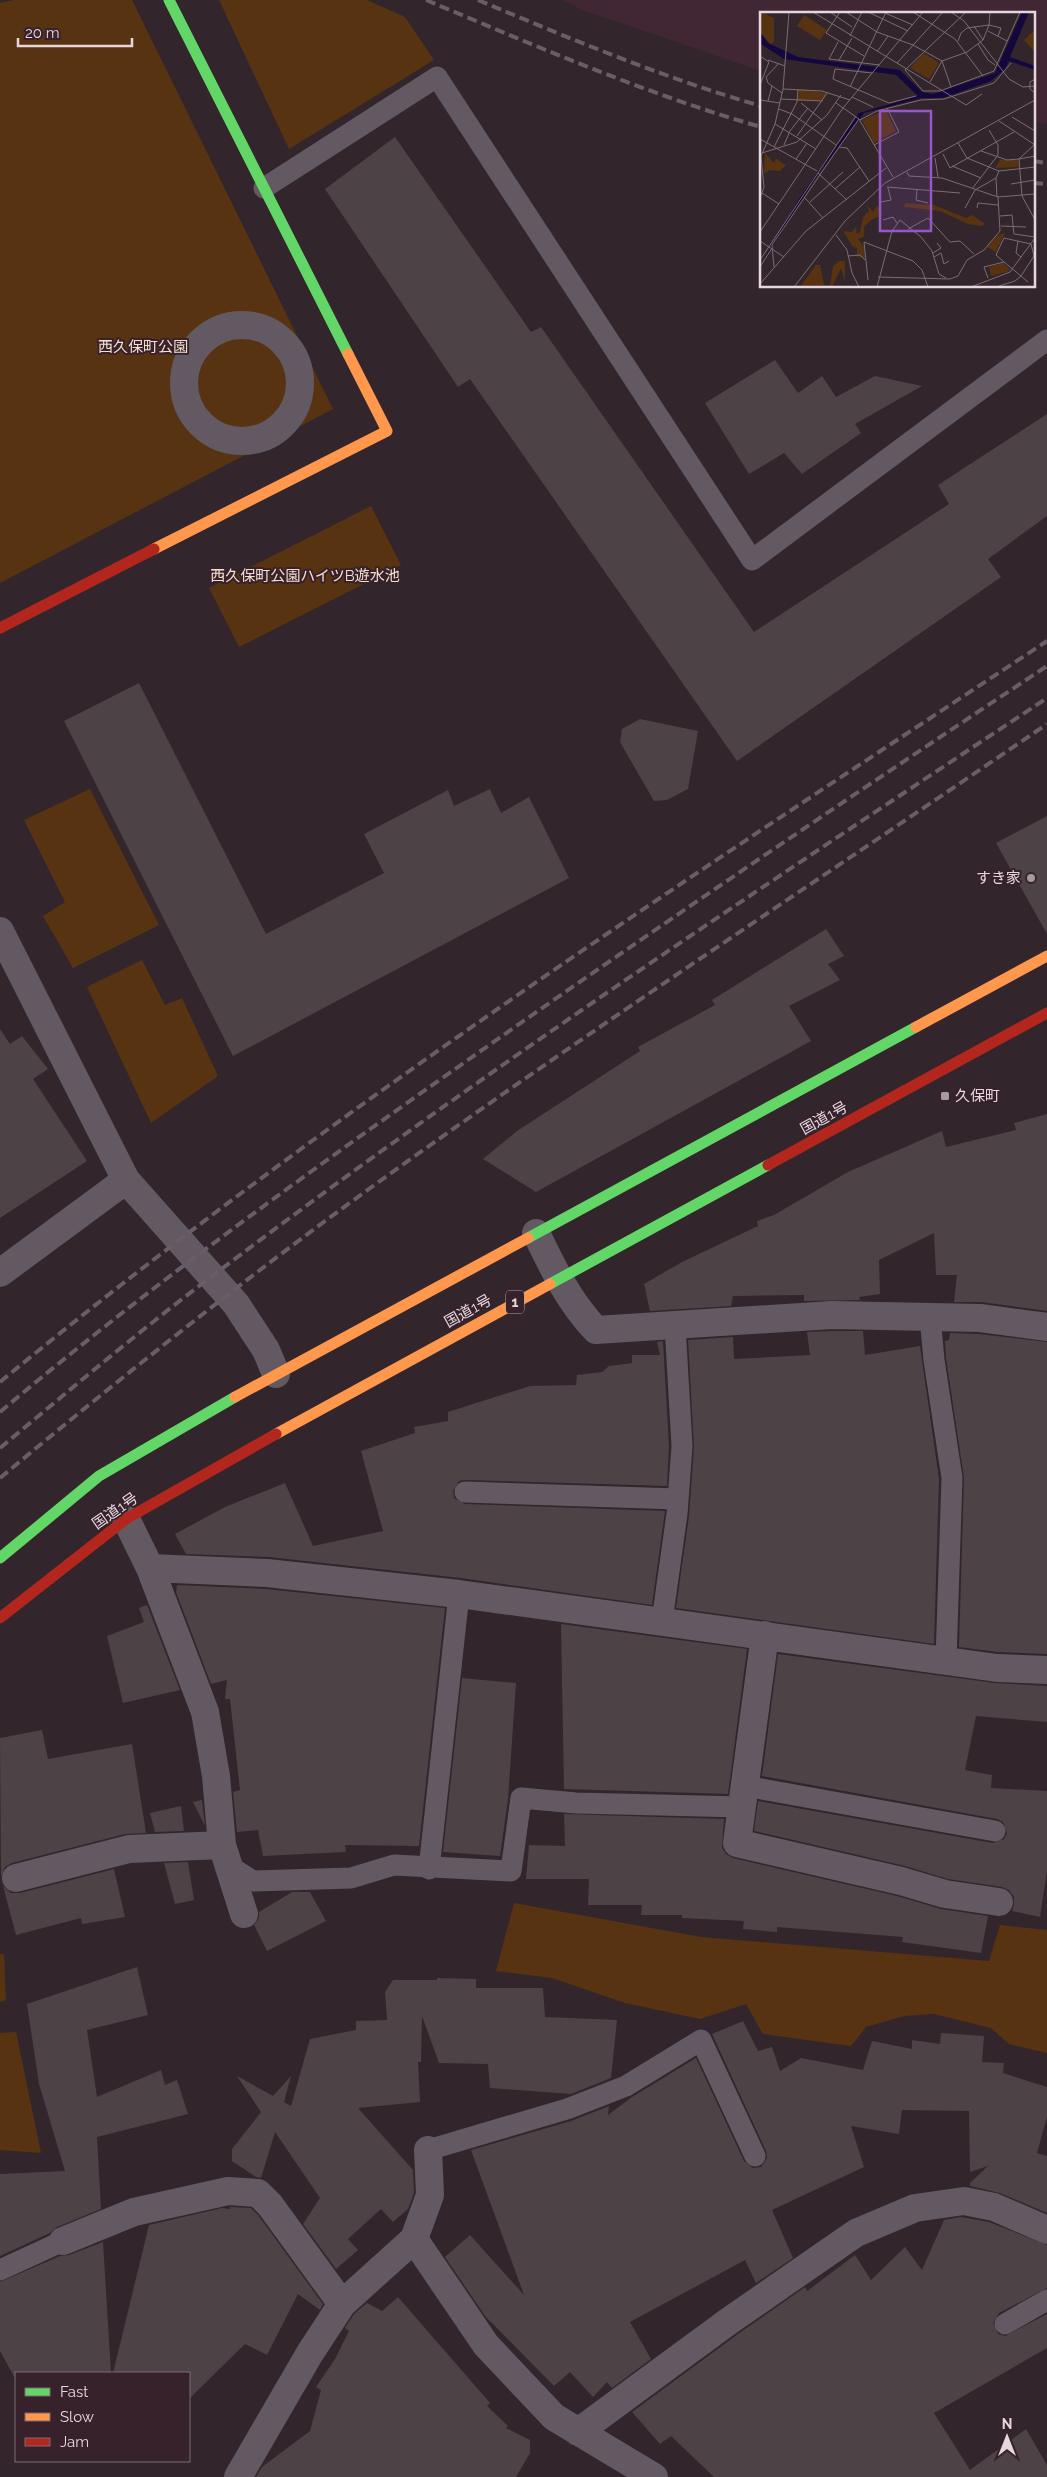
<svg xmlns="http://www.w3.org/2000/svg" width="1047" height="2477" font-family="Raleway,'Noto Sans JP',sans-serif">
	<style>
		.built { fill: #412733 }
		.green { fill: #583312 }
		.building { fill: #4d4245 }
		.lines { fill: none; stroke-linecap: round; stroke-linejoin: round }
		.lane { stroke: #625963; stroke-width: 21 }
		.street { stroke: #625963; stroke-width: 28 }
		.fast { stroke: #63d668; stroke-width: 11 }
		.slow { stroke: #ff974d; stroke-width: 11 }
		.jam { stroke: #b3261e; stroke-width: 11 }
		.rail { stroke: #685e67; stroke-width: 4; stroke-dasharray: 10 5; stroke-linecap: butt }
		.poi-dot { fill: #a799a0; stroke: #37212b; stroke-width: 2 }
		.labels { text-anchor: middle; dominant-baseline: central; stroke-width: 4; stroke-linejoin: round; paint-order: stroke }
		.shield { fill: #37212b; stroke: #b2a0a8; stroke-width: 1 }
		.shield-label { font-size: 14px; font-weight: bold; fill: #e6d7de }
		.park-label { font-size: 15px; fill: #f5e0cf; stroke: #37212b }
		.poi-label { font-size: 15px; fill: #e6d7de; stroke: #37212b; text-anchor: end }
		.street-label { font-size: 15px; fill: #e6d7de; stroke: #37212b }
		.inset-road { fill: none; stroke: #7a6d73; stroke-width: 1 }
		.view { fill: #9657c7; fill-opacity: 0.15; stroke: #9657c7; stroke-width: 2.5 }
		.inset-edge { fill: none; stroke: #e6d7de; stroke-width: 2.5 }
	</style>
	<rect width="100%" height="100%" fill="#32262c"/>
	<path class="built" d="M562 0H1047V124L1033 122V14H761V71L585 11Z"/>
	<path class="green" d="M14 0H132L333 409 0 583V3Z
		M219 0H367L405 17 434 60 289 149Z
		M371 506 401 565 239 647 209 588Z
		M90 789 159 925 73 968 43 916 65 902 24 820Z
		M142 960 165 1005 182 998 218 1076 151 1123 87 987Z
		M514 1903 701 1937 989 1961 1000 1925 1047 1930V2053L1009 2044 991 2028 934 2014 904 2016 866 2027 851 2046 763 2034 746 2004 700 2019 625 2003 552 1978 496 1971Z
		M0 1954H4L6 2000 0 2002Z
		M16 2032 41 2153 0 2150V2033Z"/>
	<path class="building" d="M395 137 531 332 541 327 754 632 949 504 938 485 1047 414V516L988 559 1001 577 737 761 470 379 458 387 325 189Z
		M775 360 798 393 822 376 836 397 875 376 922 386 855 424 861 433 802 474 784 453 749 474 705 403Z
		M139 683 266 934 384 873 364 834 448 790 454 806 490 789 501 813 529 797 569 878 233 1056 64 721Z
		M640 719 698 731 688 789 667 800 654 801 620 742 622 729Z
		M1047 816V934L996 843Z
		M826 929 844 956 828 964 840 980 789 1006 811 1041 536 1192 483 1159 517 1131 640 1051 638 1047 715 1005 712 1000Z
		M0 1029 10 1044 22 1036 48 1069 33 1079 87 1161 0 1218Z
		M1047 1114V1311L982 1302H954L957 1275H936L934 1233 879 1260 880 1294 859 1297 860 1300 804 1301V1295L733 1296 731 1306 650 1311 644 1284 682 1262 758 1226 757 1221 774 1215 848 1172 942 1131 946 1147 1016 1130 1014 1123Z
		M832 1331H863L865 1355 920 1346 939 1479 934 1644 676 1608 689 1516 694 1447 688 1340 733 1337 734 1359 810 1355 807 1332Z
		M950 1333 979 1334 1047 1342V1654L998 1652 959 1647 964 1478 946 1358 945 1341 949 1340Z
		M663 1341 669 1446 667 1486 465 1480 459 1481 453 1491 454 1498 465 1504 665 1511 652 1605 461 1578 269 1557 186 1554 175 1534 225 1507 285 1483 313 1546 383 1531 361 1451 415 1433 414 1427 448 1421V1412L530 1386 576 1385 577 1375 602 1372 609 1366 632 1363V1355H660L657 1342Z
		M177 1585 266 1589 445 1608 419 1846 345 1845 346 1852 263 1856 258 1830 237 1832 233 1792 240 1790 230 1699H225L227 1680 211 1684 176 1592Z
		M147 1605 180 1690 123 1703 107 1636 144 1622 139 1608Z
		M561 1624 747 1649 728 1794 564 1789Z
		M778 1654 995 1683 1047 1686V1722L976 1716 965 1770 992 1775 991 1788 1047 1791V1871L1040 1917 1012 1911 1014 1905V1897L1009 1890 1002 1887 948 1879 905 1866 754 1831 758 1801 993 1843 1004 1839 1007 1833 1003 1822 997 1819 762 1776Z
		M462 1678 516 1683 508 1799 500 1856 443 1852Z
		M42 1730 48 1759 132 1744 146 1833 125 1834 12 1863 5 1867 1 1877 0 1738Z
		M202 1800 205 1826 193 1802Z
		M181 1806 184 1831 155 1832 150 1813Z
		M564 1814 724 1819 722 1848 726 1854 733 1858 897 1896 941 1909 988 1916 981 1953 902 1942 903 1937 777 1927V1932L743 1929 744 1921 682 1918V1915H641L642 1905H588L589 1879H526L529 1845 565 1846Z
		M188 1862 194 1900 175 1904 164 1863Z
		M114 1869 125 1917 82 1924 81 1918 16 1935 3 1886 11 1893H20Z
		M292 1892H310L326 1921 267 1951 254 1925 259 1918V1912Z
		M137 1967 148 2015 87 2030 97 2097 161 2070 165 2085 177 2080 188 2114 97 2137 101 2209 57 2227 50 2233 0 2256V2174L65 2171 39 2084 27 2004Z
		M437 1978 476 1979V1988H543L545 2017 617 2020 611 2078 571 2094 490 2088 488 2064 439 2063 422 2016 421 2062H418L420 2102 358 2108 413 2170 414 2193 408 2209 393 2222 381 2209 348 2239 358 2250 336 2269 303 2224 320 2198 275 2132 261 2178 256 2177 232 2161V2149L261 2112 237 2076 273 2096 291 2076 284 2102 291 2106 310 2039 356 2030V2021L387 2020 385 1992 393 1980H437Z
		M743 2021 758 2051 772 2047 780 2071 801 2058 863 2070 872 2041 912 2049V2040L940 2044 941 2033 984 2036 982 2062 1004 2063 1003 2073 1047 2087V2117L1037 2153 1047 2156V2213L1000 2193 970 2186V2183L988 2166 970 2172 969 2111 902 2110 899 2134 851 2126 864 2167 772 2210 793 2258 756 2283 745 2260 630 2322 651 2359 612 2388 607 2382 593 2397 570 2372 554 2386 485 2316 445 2257 470 2235 524 2295 471 2150 571 2121 609 2106 608 2115 632 2097 696 2058 744 2161 753 2168 761 2167 767 2158 766 2151 712 2034Z
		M230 2207 251 2208 258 2215 323 2304 320 2310 298 2294 267 2355 245 2344 189 2399V2373H113L149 2225 222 2208 230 2209Z
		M961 2217 989 2222 1047 2245V2288L999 2313 993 2323 998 2334 1005 2336 1047 2314V2348L934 2413 970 2470 1026 2429 1047 2465V2477H714L671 2436 660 2444 632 2412 738 2334 805 2287 807 2291 855 2255 871 2280 905 2247 922 2270 944 2220Z
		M103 2242 111 2373H16V2380L0 2351V2282L60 2256 69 2255Z
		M398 2297 490 2403 487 2406 508 2426 506 2428 530 2440V2453L516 2477H256L262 2467 310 2431 321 2390 316 2387 335 2359 349 2331 345 2328 354 2314 367 2303 382 2311Z"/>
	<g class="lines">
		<path class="lane" d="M264 188 437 77 752 560 1047 340
			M930 1317 934 1360 952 1478 946 1660
			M465 1492 678 1499
			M662 1621 677 1514 682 1446 675 1325
			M745 1786 995 1831
			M228 1865 253 1881 351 1878 394 1865 511 1871 521 1798 576 1803 742 1807
			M429 1869 459 1594
			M428 2150 567 2109 626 2086 701 2040 755 2156
			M0 2270 63 2241
			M1005 2324 1047 2300"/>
		<path class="street" d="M184 383a58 58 0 1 1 116 0a58 58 0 1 1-116 0Z
			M0 931 126 1180 236 1304 266 1350 276 1374
			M536 1233C553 1268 569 1302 596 1330L832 1315 980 1318 1047 1327
			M0 1273 126 1180
			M150 1568 267 1573 459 1594 997 1668 1047 1670
			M765 1635 737 1843 901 1881 945 1894 999 1902
			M222 1845 244 1914
			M16 1878 129 1849 222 1845 216 1776 205 1712 150 1568 126 1519
			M414 2239 430 2195 428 2150
			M63 2241 134 2212 228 2191 258 2193 270 2205 342 2304
			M578 2432 729 2321 856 2233 915 2208 964 2201 994 2207 1047 2230
			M238 2477 310 2353 342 2304 414 2239 486 2345 554 2417 654 2477"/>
		<path class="fast" d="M169 0 348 354
			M528 1238 916 1027
			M550 1284 768 1165
			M0 1558 99 1476 235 1397"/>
		<path class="slow" d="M154 549 387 431 348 354
			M916 1027 1047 956
			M235 1397 528 1238
			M276 1434 550 1284"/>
		<path class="jam" d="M0 628 154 549
			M768 1165 1047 1013
			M0 1618 126 1519 276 1434"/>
		<path class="rail" d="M426 0C536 46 646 94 761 127
			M478 0C571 39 664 78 761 106
			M1033 161 1047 163
			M1033 183 1047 184
			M0 1382C330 1110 690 877 1047 641
			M0 1412C148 1287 306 1174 465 1062 657 927 851 796 1047 666
			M0 1448C70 1390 139 1331 211 1277 481 1072 765 885 1047 698
			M0 1478C118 1380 238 1284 362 1194 586 1032 819 880 1047 724"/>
	</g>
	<g class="poi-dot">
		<circle cx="1031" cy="878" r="5"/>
		<rect x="940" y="1091" width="10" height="10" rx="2.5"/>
	</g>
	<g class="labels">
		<rect class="shield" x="506" y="1290.5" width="18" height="23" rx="4"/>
		<g class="shield-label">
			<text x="515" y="1302">1</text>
		</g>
		<g class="park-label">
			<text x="143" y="347">西久保町公園</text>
			<text x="305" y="576">西久保町公園ハイツB遊水池</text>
		</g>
		<g class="poi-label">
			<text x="1021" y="878">すき家</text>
			<text x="955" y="1096" text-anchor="start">久保町</text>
		</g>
		<g class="street-label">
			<text transform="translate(824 1118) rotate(-29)">国道1号</text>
			<text transform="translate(468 1311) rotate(-29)">国道1号</text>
			<text transform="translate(115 1511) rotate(-35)">国道1号</text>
		</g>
	</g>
	<g transform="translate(760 12)">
		<rect width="275" height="275" fill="#32262c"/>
		<path d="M0 0 14 6V30L11 32 1 22ZM44 3 67 18 60 28 37 14ZM275 18V40L264 28ZM164 41 179 51 169 67 150 56ZM39 77 67 81 63 88 38 89ZM126 98 136 119 114 131 102 108ZM5 141 14 151 16 147 26 153 20 159 9 158 4 162ZM240 148H258L259 155 235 156ZM145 191 174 193 206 206 212 203 225 212 222 214 208 212 180 199 144 195ZM107 193 113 200 116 195 120 194 122 203 111 208 104 215V225L98 227 104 235 105 247 97 244V236L93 235 83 219 92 220 96 215 97 222 100 220 103 205 109 199ZM245 221 236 240 227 235 238 223ZM79 249H85V269L81 256 72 275H40L56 253H60L64 273H70L73 254ZM243 251 250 257 247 260 231 264 229 255Z" fill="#583312"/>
		<path d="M262 0H269L250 45 275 54V58L249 49 245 57 231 69 183 86H162L104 101 57 164 0 254 39 187 99 101 158 84 136 63 24 47 1 32 0 20 8 31 38 45 140 58 162 80 173 82 235 61Z" fill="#14073e"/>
		<path class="inset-road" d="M53 0 206 93 222 82M70 0 92 15M80 0 66 21 104 44M86 0 117 20 153 33 182 49 191 75M108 0 148 19M153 0 195 27 223 64M191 0 204 9 249 67 263 75 275 74M206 0 145 58 163 79H180L234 59 260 0M125 1 153 13M214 14 223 28M228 19 247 29M90 24 102 0M198 29 201 21 207 16 229 13 230 0M78 30 69 47 120 53M218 32 228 48 235 53M117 40 128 24M0 44 9 50 0 73M8 48 25 54M79 48 92 26M19 51 6 65 8 71 22 81M137 51 183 0M112 61 75 57 73 67 129 91 156 84M275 67 270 70V77L275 81M170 70 182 49 207 40 223 28 229 13 241 16 238 24M90 75 126 0M23 77 62 79 90 88M92 85 113 95M21 87 63 89M0 88 20 91M8 89 12 74M41 91 62 108M76 91 99 107 133 165M19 97 32 102 76 133M252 105 275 119M100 108 117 99 161 88 184 87 234 71 251 51M239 109 275 133M15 112 56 137M37 124 67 81M0 127 57 159M198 131 207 146 239 159 275 155M24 133 30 119 48 96M114 133 139 120 127 96M14 135 37 90 38 77M79 135 87 136 109 169M79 135 99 107M221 139 247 148 259 147 275 132M2 141 37 130 67 103 81 83M183 142 190 156 254 120M275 144 259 147 262 184 275 208M175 146 178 165M36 147 47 131M192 154 221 166M147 160 149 164 182 166 238 185 275 182M58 161 87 188M236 166 237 185M251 172 275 168M127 175 200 181M75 177 100 155M212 177 238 143V133L229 118M157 178 156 188 168 191M215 178 236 166 239 159M2 181 19 192M44 185 63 206M0 186 4 175 1 144 15 112 23 77 29 0M50 190 83 160M121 190 131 188 128 176M205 196 215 178M217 196 218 191 238 193M240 204 252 203 254 222 275 225M123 208 133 205 137 211M241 214 266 215M148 217 168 206 190 230 200 229 214 242M0 220 83 96 163 0M76 223 87 238 92 261 99 275M0 229 24 245M258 229 256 241 261 245M173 241 181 236 177 231M88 244 100 243 105 248M174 245 181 241 184 252 189 249M0 248 96 104M0 255 12 236M14 255 12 233 79 135M118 265 190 267 198 264 207 248 224 238 240 219 238 185M228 266 224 255 244 250M108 268 104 230 153 249 162 258 168 275M0 272 46 219 126 156M239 274 255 269 261 264 274 244 271 232 244 226 236 243 244 250 261 264 268 270M34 275 85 209 125 171 275 88M117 275 132 219 140 208 161 225 172 239 179 262 186 266M211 275 250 260 275 226"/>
		<path class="view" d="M120 99H171V219H120Z"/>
		<rect width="275" height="275" class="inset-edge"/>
	</g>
	<rect x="15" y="2372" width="175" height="90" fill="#37212b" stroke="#7d6a73"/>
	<rect x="25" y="2388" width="25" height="8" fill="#63d668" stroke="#7d6a73"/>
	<text x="60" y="2397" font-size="15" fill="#e6d7de">Fast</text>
	<rect x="25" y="2413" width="25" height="8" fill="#ff974d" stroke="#7d6a73"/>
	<text x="60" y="2422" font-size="15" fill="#e6d7de">Slow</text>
	<rect x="25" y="2438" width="25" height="8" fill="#b3261e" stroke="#7d6a73"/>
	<text x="60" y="2447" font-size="15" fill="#e6d7de">Jam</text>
	<g transform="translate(1007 2437)" stroke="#37212b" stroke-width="4" paint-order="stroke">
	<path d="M0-4L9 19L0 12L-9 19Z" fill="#e6d7de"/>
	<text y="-8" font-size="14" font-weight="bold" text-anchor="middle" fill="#e6d7de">N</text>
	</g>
	<path d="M18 38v8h114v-8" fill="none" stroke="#e6d7de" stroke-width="2.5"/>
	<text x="25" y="38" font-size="15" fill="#e6d7de" stroke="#37212b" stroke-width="4" paint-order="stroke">20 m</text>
</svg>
